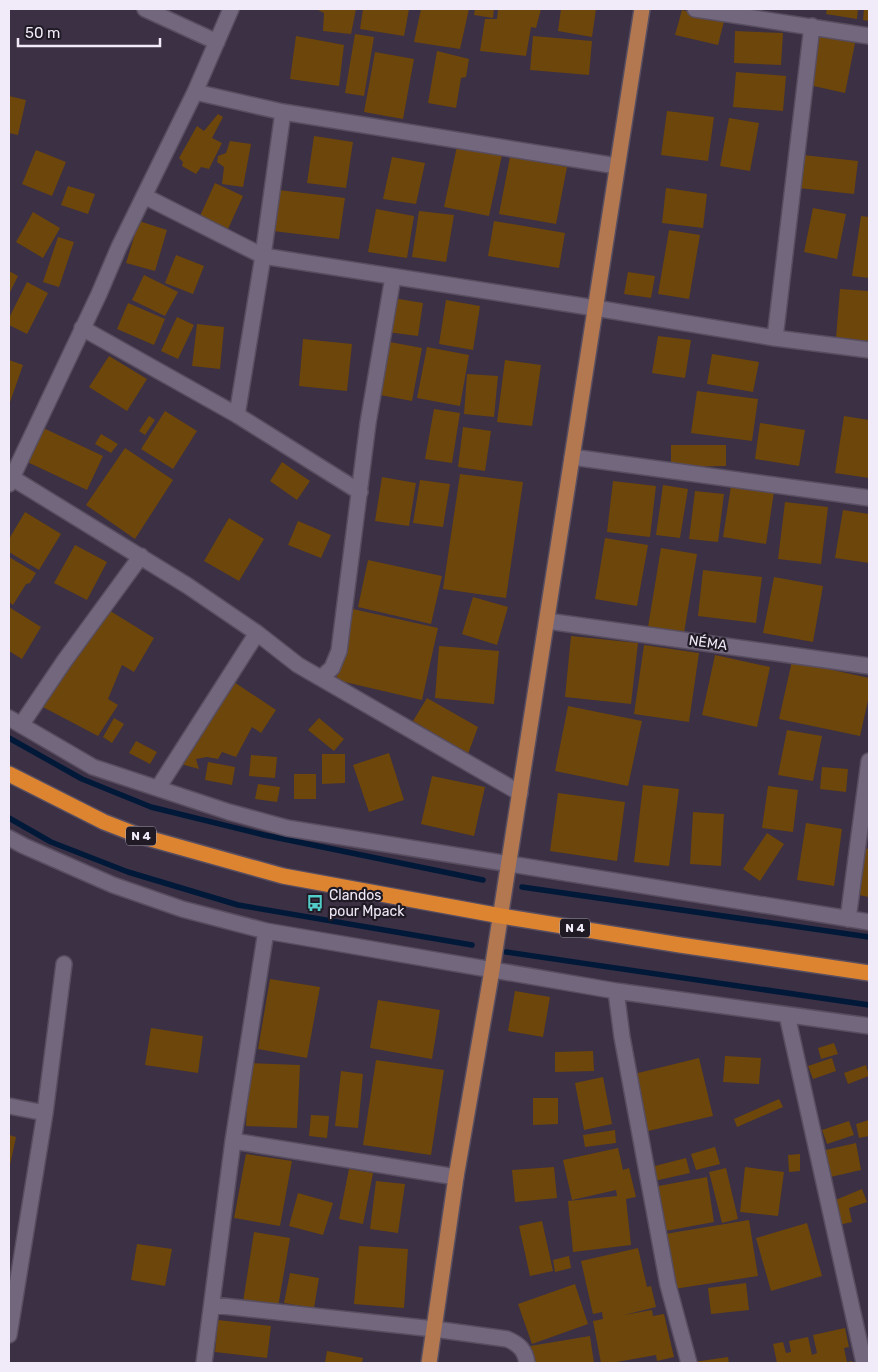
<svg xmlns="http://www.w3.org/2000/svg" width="878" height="1372" font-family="Rubik,sans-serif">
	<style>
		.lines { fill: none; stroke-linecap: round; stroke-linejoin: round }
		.stream { stroke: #001938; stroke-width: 5.5 }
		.building { fill: #6d460b }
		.minor-casing { stroke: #584e60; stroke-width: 18 }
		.major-casing { stroke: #584e60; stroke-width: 18 }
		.highway-casing { stroke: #584e60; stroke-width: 18 }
		.minor { stroke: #73677e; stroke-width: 15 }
		.major { stroke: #b37850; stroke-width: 15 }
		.highway { stroke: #dd8431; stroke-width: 15 }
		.labels { text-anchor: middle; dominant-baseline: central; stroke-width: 4.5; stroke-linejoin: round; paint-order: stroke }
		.shield { fill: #1f1a24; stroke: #b2acb8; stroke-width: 1 }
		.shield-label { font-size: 12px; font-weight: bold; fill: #f1eaf8 }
		.street-label { font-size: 14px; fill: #f1eaf8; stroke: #1f1a24 }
		.poi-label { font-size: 14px; fill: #f1eaf8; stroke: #1f1a24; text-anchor: start }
	</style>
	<rect width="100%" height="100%" fill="#3b3044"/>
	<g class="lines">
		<path class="stream" d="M9 738 82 779 151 807 264 835 483 880
			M9 818 51 842 128 872 238 905 472 945
			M522 887 869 937
			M506 952 869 1005"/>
	</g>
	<path class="building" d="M316 9H356L351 34 323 31 324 13Z
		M363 9H409L404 36 360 29Z
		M421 9H469L460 49 414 42Z
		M475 9H494L493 18 474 15Z
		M498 9H541L536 28 531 27 526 56 480 51 485 19H497Z
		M561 9H596L592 37 558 31Z
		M827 9H858L857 19 826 14Z
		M864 9H869V21L863 20Z
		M682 10 724 21 718 45 675 35Z
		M735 31 783 33 781 65 734 63Z
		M355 34 374 37 364 96 345 93Z
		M819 35 855 43 845 93 809 85Z
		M296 36 344 45 339 86 290 79Z
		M533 36 592 41 589 75 530 70Z
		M437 51 469 59 466 77 461 78 456 108 428 103Z
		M375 52 414 59 403 119 364 112Z
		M736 72 786 76 783 111 733 107Z
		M9 96 26 100 18 135 9 133Z
		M667 111 714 117 708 161 661 155Z
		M218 114 223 117 212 138 222 143 209 169 201 167 196 174 182 166 183 162 179 158 197 126 204 131Z
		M729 118 759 123 750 171 720 166Z
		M314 136 353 142 346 188 307 183Z
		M230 141 251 144 243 187 222 184 224 167 217 162 218 156 226 153Z
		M457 146 502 155 489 216 444 207Z
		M36 150 66 162 52 196 22 184Z
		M803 155 858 161 854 194 799 188Z
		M392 157 425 163 416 204 383 199Z
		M510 157 567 167 556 224 499 214Z
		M215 183 243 196 228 229 200 216Z
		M68 186 95 194 88 214 61 205Z
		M666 188 707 194 703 228 662 223Z
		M279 190 345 198 339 239 273 231Z
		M813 208 846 214 837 259 804 252Z
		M376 209 414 216 407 258 368 252Z
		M419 211 454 215 446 262 412 257Z
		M33 212 60 228 43 258 16 242Z
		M861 216 869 217V278L852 276Z
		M139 221 167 230 155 271 126 263Z
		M494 221 565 233 559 268 488 256Z
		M669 230 700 235 689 299 658 294Z
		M58 237 74 242 59 287 43 282Z
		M176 255 204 266 193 294 165 283Z
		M9 271 18 276 9 294Z
		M628 272 655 276 651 298 624 294Z
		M144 275 178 292 165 316 132 300Z
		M27 282 48 293 27 334 9 325V318Z
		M840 289 869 291V341L836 338Z
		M393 298 423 303 418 336 387 332Z
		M446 300 480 306 473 350 439 344Z
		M128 303 165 319 154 345 117 329Z
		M177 317 194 325 178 359 161 351Z
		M197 324 224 327 220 369 192 366Z
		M658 336 691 340 685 378 652 373Z
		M303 339 352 344 347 391 299 386Z
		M390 342 422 348 412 401 380 395Z
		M427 347 469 355 460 406 417 398Z
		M712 354 759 362 753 392 707 384Z
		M109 356 147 379 127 411 89 387Z
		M9 360 23 365 9 405Z
		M505 360 541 365 532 426 497 422Z
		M467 374 498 376 494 417 464 414Z
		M697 391 758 399 752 441 691 433Z
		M434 409 460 413 452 463 425 459Z
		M165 411 197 431 173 469 141 449Z
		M149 416 155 420 145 435 139 431Z
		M844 416 869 420V478L835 473Z
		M760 423 805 430 799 466 755 459Z
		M39 426 103 456 87 490 23 460Z
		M463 427 491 431 485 471 458 467Z
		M101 434 118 444 111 453 95 444Z
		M671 445H726V466L671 467Z
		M125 448 173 480 135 539 86 505Z
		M282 462 310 481 297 500 270 481Z
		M460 474 523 482 506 598 443 589Z
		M382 477 416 483 409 526 375 521Z
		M420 480 450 484 443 527 413 523Z
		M613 481 656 486 650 537 607 532Z
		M663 485 688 489 680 538 656 535Z
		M731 486 774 492 766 544 723 537Z
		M695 491 724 494 718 542 689 539Z
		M785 502 828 507 821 564 778 559Z
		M843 510 869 514V563L835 558Z
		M25 512 61 534 39 570 9 552V539Z
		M229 518 264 539 239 581 204 561Z
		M298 521 331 535 321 558 288 545Z
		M605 538 648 545 637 606 595 599Z
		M75 545 107 562 87 600 54 583Z
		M661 548 697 554 684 633 648 627Z
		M9 557 36 573 30 583 26 584 13 605 9 602Z
		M368 560 442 576 431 624 358 607Z
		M703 570 762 577 756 623 698 616Z
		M774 577 823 586 813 642 763 633Z
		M473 597 508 607 497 645 462 634Z
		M9 607 41 627 22 659 9 651Z
		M107 609 154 638 134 672 122 665 108 699 118 705 98 736 39 705Z
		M353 609 438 628 422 700 336 680Z
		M571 636 638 643 631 704 565 697Z
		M644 645 699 653 689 722 634 714Z
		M439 646 499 651 494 704 435 698Z
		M715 655 770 667 757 727 702 715Z
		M792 661 869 678V696L860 736 779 719Z
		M234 682 276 710 261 733 252 727 236 757 222 752 218 759 207 757 196 759 199 769 177 763Z
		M427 698 478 727 468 754 413 721Z
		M568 706 642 721 628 786 555 771Z
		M114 718 124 724 112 743 103 737Z
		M319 718 344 739 334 751 308 730Z
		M787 730 822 736 813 781 778 775Z
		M136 741 157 752 150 764 129 753Z
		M389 753 404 800 369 812 353 765Z
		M322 754H345V783L322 784Z
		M251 755 277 757 275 778 249 776Z
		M208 762 235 767 232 785 205 780Z
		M822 767 848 769 846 792 820 789Z
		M294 774H316V799H294Z
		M432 776 485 787 474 836 421 824Z
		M258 784 280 787 277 802 255 799Z
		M643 785 679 789 669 866 634 862Z
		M768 786 798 790 793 832 762 828Z
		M558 793 625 802 617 861 550 851Z
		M693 812 724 814 721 866 690 864Z
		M806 823 842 829 834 886 797 880Z
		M767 833 784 844 760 881 743 869Z
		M862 848 869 849V897L853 894Z
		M270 979 320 987 307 1058 258 1049Z
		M515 991 550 997 543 1037 508 1031Z
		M378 1000 440 1010 432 1059 370 1048Z
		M151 1028 203 1036 198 1073 145 1065Z
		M834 1043 838 1054 821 1059 818 1048Z
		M593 1051 594 1071 555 1072V1052Z
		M725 1056 761 1058 759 1084 723 1082Z
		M699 1058 713 1116 648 1131 634 1074Z
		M832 1058 836 1071 813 1079 808 1066Z
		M376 1060 444 1070 431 1155 363 1145Z
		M249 1063 300 1065 297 1128 246 1126Z
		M866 1065 869 1076 848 1084 844 1073Z
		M341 1071 363 1074 358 1128 335 1126Z
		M603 1077 612 1124 584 1130 575 1083Z
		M533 1098H558V1124L533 1125Z
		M779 1099 783 1107 737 1127 734 1119Z
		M311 1115 329 1116 327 1138 309 1136Z
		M869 1120V1136L859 1138 856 1124Z
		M849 1121 854 1135 827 1144 822 1130Z
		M615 1130 616 1143 585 1147 583 1135Z
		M9 1135 16 1137 10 1165H9Z
		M856 1143 861 1170 826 1178 821 1151Z
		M715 1147 720 1164 696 1170 691 1154Z
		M618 1148 623 1170 629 1168 636 1197 626 1199 631 1245 573 1252 568 1201 617 1196 616 1190 572 1200 563 1160Z
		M246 1154 292 1161 280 1226 234 1218Z
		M800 1154V1171L789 1172 788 1155Z
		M686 1158 690 1173 654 1181 651 1167Z
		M554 1167 557 1198 515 1202 512 1170Z
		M745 1167 784 1172 778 1216 740 1212Z
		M726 1168 738 1219 722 1223 709 1172Z
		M349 1169 373 1173 363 1224 339 1219Z
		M707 1177 714 1222 660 1232 653 1187Z
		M376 1181 405 1184 398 1233 370 1229Z
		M862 1189 867 1202 849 1208 852 1222 839 1225 833 1201Z
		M298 1193 333 1203 323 1235 289 1226Z
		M749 1220 758 1276 674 1289 665 1234Z
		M542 1221 553 1271 530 1276 519 1226Z
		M807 1223 822 1276 771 1291 756 1238Z
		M254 1232 290 1238 278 1307 243 1302Z
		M137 1244 172 1249 165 1286 131 1280Z
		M359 1246 408 1249 404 1308 354 1304Z
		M638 1248 647 1287 651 1286 656 1307 624 1315 652 1310 653 1316 664 1314 674 1357 657 1361 656 1355 611 1363H601L593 1321 603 1319 602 1312 593 1314 581 1261Z
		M569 1256 571 1268 555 1272 553 1260Z
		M290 1273 319 1278 314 1308 284 1303Z
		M746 1283 749 1310 711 1314 708 1288Z
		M575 1284 588 1324 532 1344 518 1304Z
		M218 1320 271 1326 267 1358 215 1352Z
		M845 1328 849 1347 844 1348 847 1362 852 1361 853 1363H777L773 1344 783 1342 786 1353 791 1352 789 1341 808 1337 812 1355 817 1353 813 1335Z
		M590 1336 594 1363H532L530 1346Z
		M327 1351 363 1358 362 1363H325Z
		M728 1357 729 1363H694V1362Z"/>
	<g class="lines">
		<g class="minor-casing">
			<path id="minor" d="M145 9 217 42
				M695 9 869 36
				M195 92 283 112 617 166
				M144 196 263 256 595 308 775 338 869 350
				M82 328 237 415 360 492
				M775 338 812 26
				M237 415 263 256 283 112
				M572 457 869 498
				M9 476 188 586 257 633 298 665 520 793
				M9 484 99 294 119 247 195 92 231 9
				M547 621 869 666
				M322 677 332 668 339 651 368 423 393 277
				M9 718 93 767 229 812 287 828 869 922
				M21 725 65 660 141 556
				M158 788 257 633
				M9 838 24 846 113 885 182 909 266 931 616 991 869 1026
				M848 919 869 761
				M616 991 622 1037 668 1285 689 1363
				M787 1015 864 1363
				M9 1106 45 1113
				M233 1141 456 1177
				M213 1305 434 1329 507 1339C519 1344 525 1350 527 1363
				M9 1335 45 1113 64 964
				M204 1363 233 1141 266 931"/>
		</g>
		<g class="major-casing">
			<path id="major" d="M429 1363 456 1177 492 970 642 9"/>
		</g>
		<g class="highway-casing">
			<path id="highway" d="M9 774 104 822 140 836 283 876 501 916 680 945 869 973"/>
		</g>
		<use href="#minor" class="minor"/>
		<use href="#major" class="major"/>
		<use href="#highway" class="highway"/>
	</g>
	<defs>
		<g id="bus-bare" transform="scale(1.35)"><path d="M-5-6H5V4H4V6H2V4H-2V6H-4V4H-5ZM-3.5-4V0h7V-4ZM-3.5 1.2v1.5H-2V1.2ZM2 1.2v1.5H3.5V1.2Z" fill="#53cdc9" stroke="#1f1a24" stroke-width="2.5" paint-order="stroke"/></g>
	</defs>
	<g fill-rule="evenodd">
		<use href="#bus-bare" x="315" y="903"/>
	</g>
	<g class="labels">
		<g class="shield">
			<rect x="126" y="826.5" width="30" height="19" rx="4"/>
			<rect x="560" y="918.5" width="30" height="19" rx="4"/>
		</g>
		<g class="shield-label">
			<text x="141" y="836">N 4</text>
			<text x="575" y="928">N 4</text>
		</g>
		<g class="street-label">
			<text transform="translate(708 643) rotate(8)">NÉMA</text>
		</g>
		<g class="poi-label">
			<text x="329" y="895">Clandos<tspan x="329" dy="16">pour Mpack</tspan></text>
		</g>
	</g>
	<rect width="878" height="1372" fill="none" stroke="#f1eaf8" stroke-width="20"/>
	<path d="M18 38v8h142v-8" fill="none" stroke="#f1eaf8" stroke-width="2.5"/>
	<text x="25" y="38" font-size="15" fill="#f1eaf8" stroke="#1f1a24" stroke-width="4" paint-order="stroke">50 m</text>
</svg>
